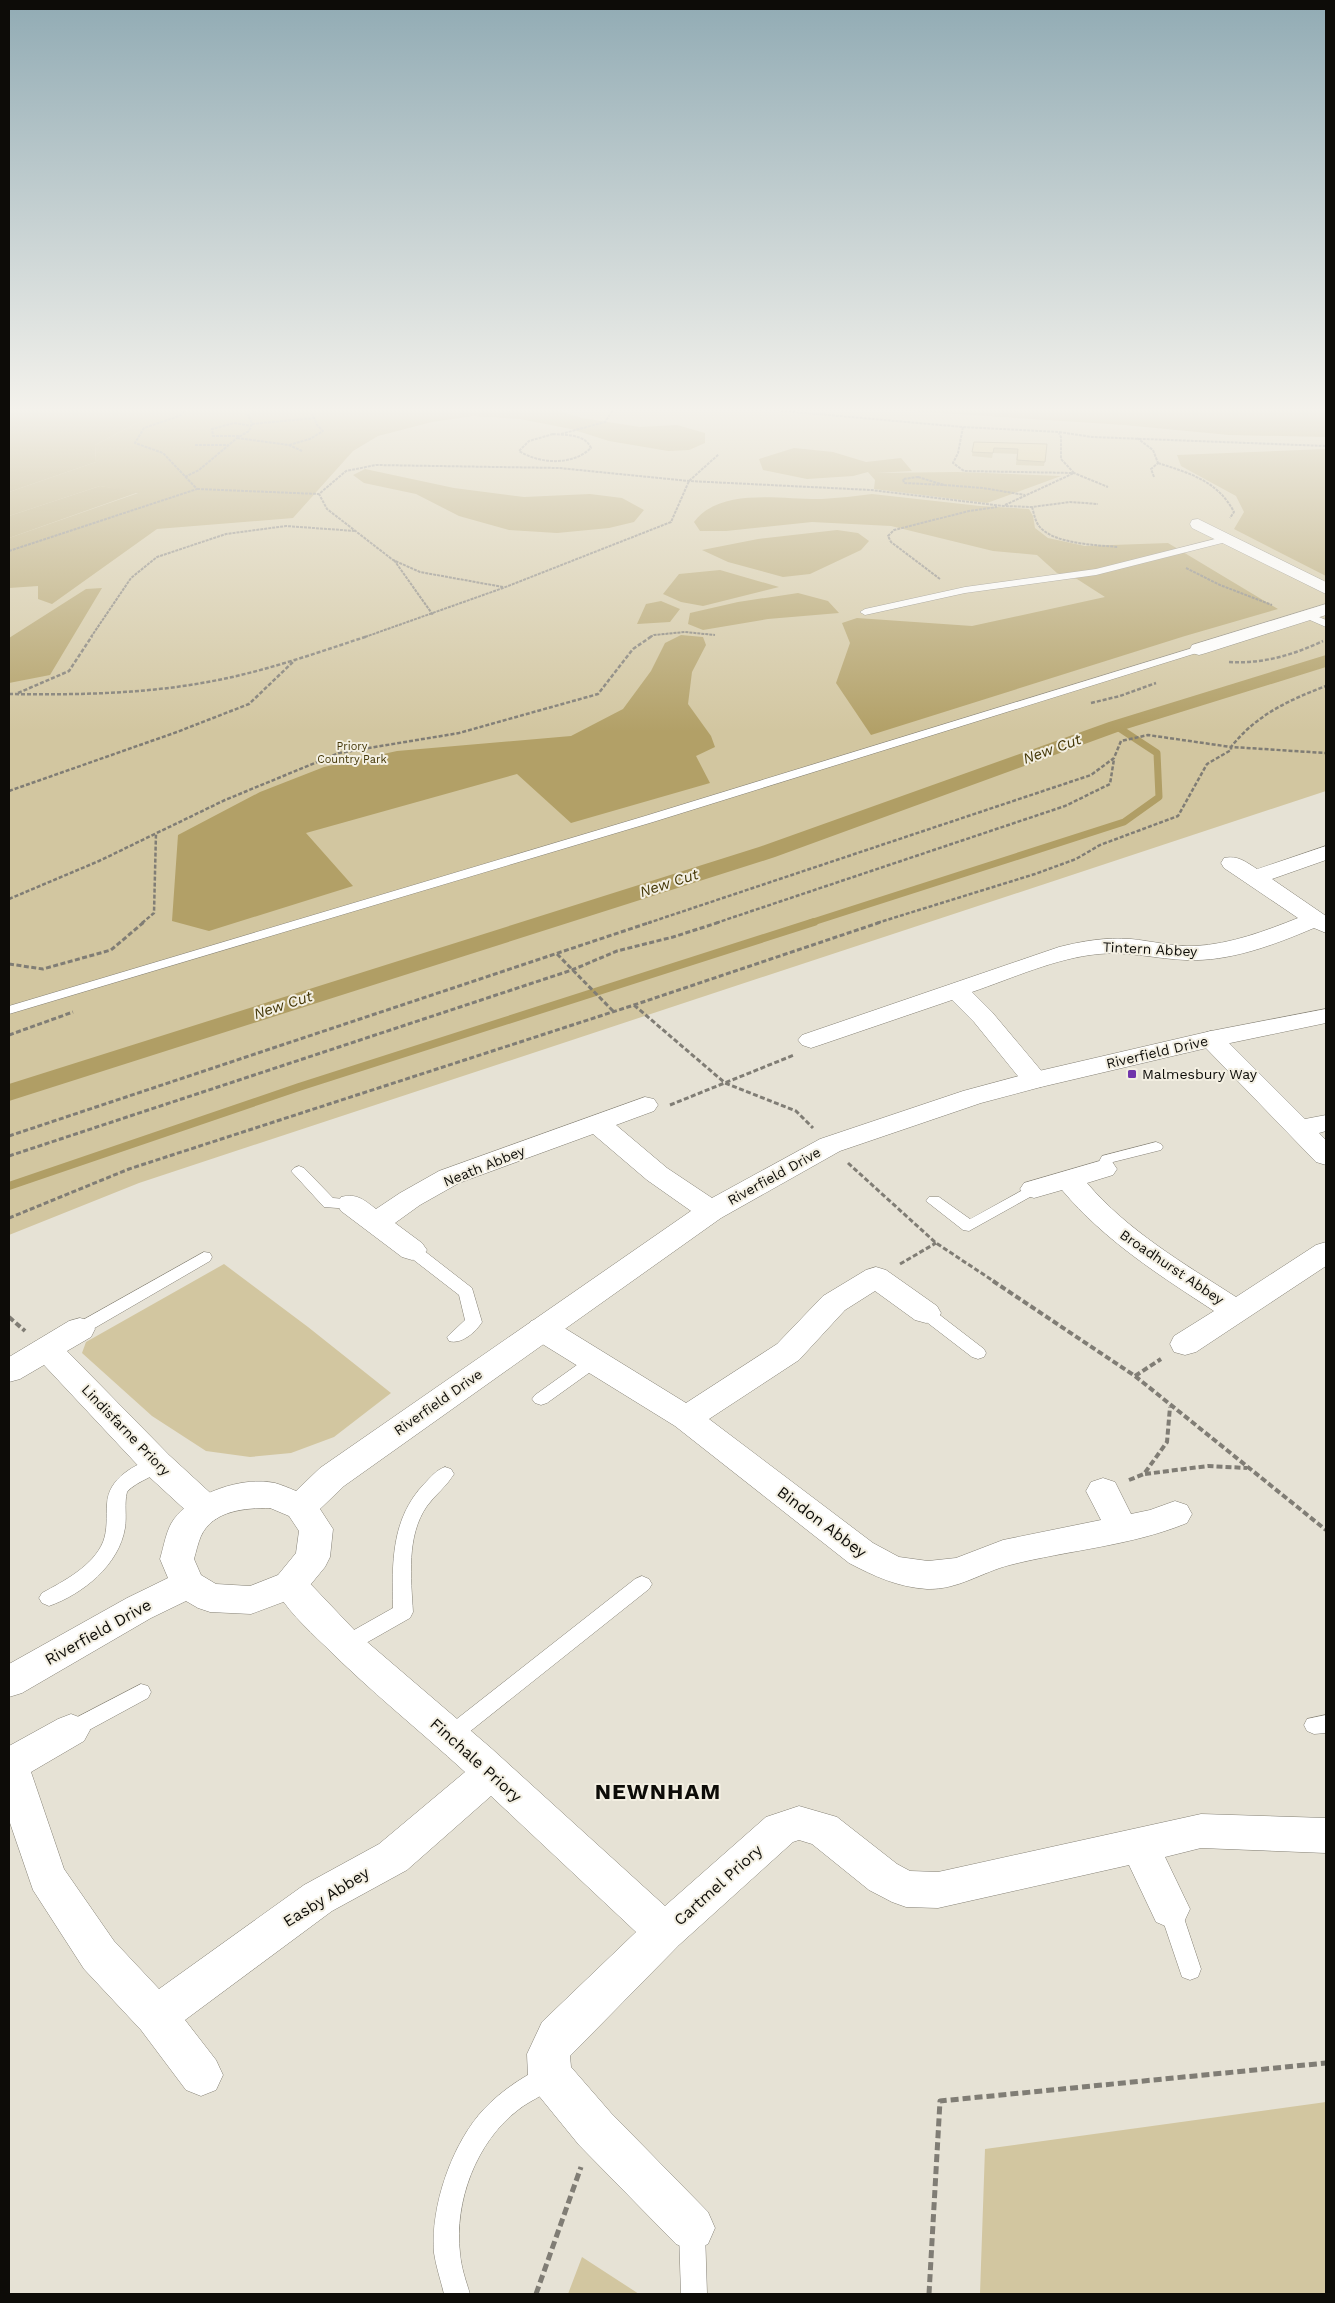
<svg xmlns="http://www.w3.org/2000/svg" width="1335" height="2303" font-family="'Work Sans',sans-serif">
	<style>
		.green { fill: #d2c6a0 }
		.forest { fill: #b2a067 }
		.water { fill: #b09e65 }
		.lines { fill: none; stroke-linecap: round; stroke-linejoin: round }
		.stream-far1 { stroke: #b09e65; stroke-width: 7 }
		.stream { stroke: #b09e65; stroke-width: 8 }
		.canal { fill: #b09e65; fill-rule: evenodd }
		.service-casing { stroke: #858175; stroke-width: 1 }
		.minor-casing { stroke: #858175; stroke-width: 1 }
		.tertiary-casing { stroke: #858175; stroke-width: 1 }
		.path-far4 { stroke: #807d75; stroke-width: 2; stroke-dasharray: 3 1; stroke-linecap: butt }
		.path-far3 { stroke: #807d75; stroke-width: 2.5; stroke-dasharray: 4 2; stroke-linecap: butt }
		.path-far2 { stroke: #807d75; stroke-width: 3; stroke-dasharray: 5 2.5; stroke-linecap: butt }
		.path-far1 { stroke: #807d75; stroke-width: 4; stroke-dasharray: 6 3; stroke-linecap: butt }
		.path { stroke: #807d75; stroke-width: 5; stroke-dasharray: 8 4; stroke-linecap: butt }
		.service { fill: #fff; fill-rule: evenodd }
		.minor { fill: #fff; fill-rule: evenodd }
		.tertiary { fill: #fff; fill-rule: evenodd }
		.wall { fill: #b5a673 }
		.building { fill: #d3c186; stroke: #94875e }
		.poi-dot { fill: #7035ab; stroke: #f3efe2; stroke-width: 2 }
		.labels { text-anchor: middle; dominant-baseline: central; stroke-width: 4; stroke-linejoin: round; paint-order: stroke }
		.far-park-label { font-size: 11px; fill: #433606; stroke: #f3efe2 }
		.street-label { font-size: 14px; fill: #0d0c08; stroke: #f3efe2 }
		.poi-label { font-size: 14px; fill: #0d0c08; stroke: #f3efe2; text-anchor: start }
		.water-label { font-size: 15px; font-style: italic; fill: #433605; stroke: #f3efe2 }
		.near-street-label { font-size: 16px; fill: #0d0c08; stroke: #f3efe2 }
		.near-district-label { font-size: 22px; font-weight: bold; letter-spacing: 1px; fill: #0d0c08; stroke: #f3efe2 }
	</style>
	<rect width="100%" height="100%" fill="#e6e2d5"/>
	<path class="green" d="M9 410H1326V791L139 1183 9 1235Z
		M224 1264 308 1327 391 1393 334 1437 291 1453 250 1457 206 1451 152 1416 82 1353 86 1342Z
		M1326 2102V2294H980L985 2149Z
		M582 2257 639 2294H568Z"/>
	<path class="forest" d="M162 410H556L582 418 640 427 677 425 705 433V443L689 450 668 451 609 441 571 429 520 419 473 416 432 422 378 436 353 451 293 518 157 529 52 604 38 599V586L9 588V538L138 493 100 486 9 516V492L96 462 95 445Z
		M794 448 833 452 866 462 901 458 912 471 876 473 957 472 1061 476 987 503 874 489 875 480 868 472 853 476 807 479 763 470 759 459Z
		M1326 449V576L1234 529 1244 512 1236 496 1181 466 1177 455Z
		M365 469 454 488 524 497 590 494 622 498 644 510 634 522 609 528 557 533 509 530 459 516 416 494 364 483 353 475Z
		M872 494 980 506 1029 509 1033 516 1035 528 1048 538 1085 546 1168 543 1278 609 1185 636 871 735 836 683 850 643 842 623 857 618 972 626 1105 597 1077 579 1057 573 1037 555 993 551 891 526 812 522 726 531H700L694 522C721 486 783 500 822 499 839 498 856 496 872 494Z
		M837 530 858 533 869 541 861 550 810 574 783 577 728 562 702 550 758 539Z
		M720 570 779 587 703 606 681 602 663 594 679 574Z
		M102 588 50 675 9 683V638L86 589Z
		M798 593 828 601 839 613 768 619 703 630 688 624 690 613 738 602Z
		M661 601 680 609 670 622 637 624 646 604Z
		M681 635 703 637 706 645 692 672 688 704 711 736 715 747 696 756 710 783 571 823 517 774 306 833 353 886 209 931 172 921 178 835 260 792 324 767 397 751 571 736 623 709 651 671 665 643Z"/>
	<path class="water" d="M9 410H162L95 445 96 462 9 492Z
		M894 410H1326V437L1229 435 1124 425Z
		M100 486 139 492 9 538V516Z"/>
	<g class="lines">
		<path class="stream-far1" d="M810 923 1124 822 1159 797 1157 753 1116 726"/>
		<path class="stream" d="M9 1186 299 1087 814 922"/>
		<path class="canal" d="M1326 655V667L1123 730 775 857 9 1101V1084L759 847 1109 722Z"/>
		<g class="service-casing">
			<path id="service" d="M1227 536 1232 539 1230 541 1096 575 965 593 865 615 860 612 865 609 965 587 1096 569Z
				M1307 612 1326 620V627L1303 617 1302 615Z
				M1199 646 1204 649 1203 651 653 822 9 1014V1006L645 816Z
				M1156 1142 1161 1144 1163 1147 1161 1150 1113 1162 1108 1172H1098L1095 1169 1102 1156Z
				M299 1166 304 1168 333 1198 356 1200 359 1204 356 1208 351 1209 324 1207 291 1171 294 1168Z
				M1034 1184 1039 1186 1042 1189 1039 1192 969 1231 963 1230 926 1201 929 1197H939L970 1219Z
				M412 1245 418 1246 472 1288 482 1322C476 1332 461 1345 449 1341L447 1337 465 1320 459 1295 406 1254 404 1250 406 1246Z
				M204 1252 210 1253 212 1257 210 1261 86 1333 80 1335 74 1333 72 1329 74 1325Z
				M926 1307 932 1309 984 1349 986 1353 984 1357 978 1359 972 1357 920 1317 918 1313 920 1309Z
				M594 1355 600 1357 602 1361 600 1365 547 1403 541 1405 535 1403 532 1399 535 1395 588 1357Z
				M157 1457 163 1459 166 1464C160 1476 137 1480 127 1492 124 1504 127 1516 125 1528 119 1565 83 1594 49 1606L42 1603 39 1598 42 1593C64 1581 93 1566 103 1542 108 1529 106 1517 107 1504 108 1478 135 1464 157 1457Z
				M445 1467 451 1469 454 1474C447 1486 435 1495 427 1506 406 1536 411 1578 413 1612L410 1618 352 1651 345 1653 338 1651 335 1645 338 1639 393 1608C392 1563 391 1519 424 1484 431 1477 436 1470 445 1467Z
				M642 1576 649 1579 652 1584 649 1589 458 1741 451 1744 444 1741 441 1735 444 1729 635 1579Z
				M141 1684 148 1686 151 1692 148 1698 78 1736 71 1739 64 1736 61 1730 64 1724Z
				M1326 1715V1733L1314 1734 1307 1731 1304 1725 1307 1719Z
				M1170 1899 1178 1902 1181 1909 1201 1969 1198 1977 1190 1980 1182 1977 1159 1909 1162 1902Z
				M550 2064 558 2068 562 2076C555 2092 531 2099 518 2110 476 2142 454 2202 460 2253 461 2267 466 2281 470 2294H444C441 2281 436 2267 434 2253 430 2207 452 2143 484 2109 502 2090 526 2074 550 2064Z
				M692 2219 701 2223 705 2232 707 2294H681L679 2232 683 2223Z"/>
		</g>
		<g class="minor-casing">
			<path id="minor" d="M1198 519 1326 582V594L1192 528 1190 524 1192 520Z
				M1326 604V615L1206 653 1199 655 1192 653 1190 649 1192 645Z
				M1326 846V860L1272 879 1326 916V933L1314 928C1274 945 1229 962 1186 960 1157 959 1128 951 1099 954 1056 958 1013 978 972 992L992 1012 1044 1074 1048 1080 1044 1086 1035 1088 1026 1086 974 1022 952 1000 820 1045 811 1048 802 1045 798 1040 802 1035 1059 947C1083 941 1106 937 1131 939 1152 941 1174 947 1195 946 1231 944 1265 931 1298 918L1224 868 1221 863 1224 858C1238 855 1246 862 1257 869Z
				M1211 1031 1220 1034 1305 1119 1326 1115V1131L1319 1133 1326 1140V1165L1316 1162 1202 1044 1198 1039 1202 1034Z
				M645 1097 654 1099 658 1105 654 1111 616 1125 667 1168 721 1204 725 1211 721 1218 711 1220 701 1218 647 1180 593 1134 459 1183 420 1205 395 1223 422 1243 427 1250 422 1257 412 1260 402 1257 341 1211 337 1204 341 1197C357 1193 364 1200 376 1209L400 1193 439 1171Z
				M1103 1160 1113 1163 1117 1169 1113 1175 1087 1183C1128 1231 1183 1263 1236 1297L1316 1245 1326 1242V1266L1196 1352 1185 1355 1174 1352 1170 1344 1174 1336 1214 1311C1159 1275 1105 1241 1062 1190L1034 1198 1024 1195 1020 1189 1024 1183Z
				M876 1267 886 1270 937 1306 941 1313 937 1320 926 1323 915 1320 875 1291 845 1310 799 1360 709 1419 873 1543 899 1557 928 1561 956 1558 1003 1540 1101 1520 1086 1491 1091 1482 1103 1478 1115 1482 1131 1514 1150 1510 1175 1501 1187 1505 1192 1514 1187 1523C1131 1546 1069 1550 1010 1565 982 1572 958 1590 927 1589 897 1587 874 1576 849 1563L675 1426 531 1337 527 1329 531 1321 542 1318 553 1321 686 1403 777 1344 823 1296 866 1270Z
				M80 1318 91 1321 95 1329 91 1337 67 1351 169 1455 218 1500 223 1509 218 1518 206 1522 194 1518 145 1473 44 1365 20 1379 9 1382V1357L69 1321Z
				M290 1571 302 1575 359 1635 491 1748 665 1906 766 1817 799 1806 837 1817 897 1864 910 1871 938 1872 1201 1814 1326 1818V1853L1201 1848 1165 1857 1190 1909 1184 1922 1170 1928 1156 1922 1129 1865 938 1908 906 1907 892 1902 869 1890 812 1844 799 1840 793 1842 679 1945 570 2056 571 2067 611 2113 708 2212 715 2228 708 2244 692 2251 676 2244 579 2145 535 2091 528 2076 527 2054 542 2022 636 1932 491 1796 407 1870 332 1911 185 2020 216 2060 223 2075 216 2090 201 2096 186 2090 141 2030 84 1969 33 1890 9 1820V1746L58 1719 71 1714 84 1719 90 1730 84 1741 31 1772 64 1869 114 1941 159 1989 304 1885 379 1844 465 1772C419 1730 369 1690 325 1646 306 1628 285 1608 273 1585L278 1575Z"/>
		</g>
		<g class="tertiary-casing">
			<path id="tertiary" d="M1326 1009V1023L1211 1047 1041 1087 981 1103 840 1151 721 1218 344 1486 320 1509 333 1529 330 1557 325 1567 302 1595 251 1614 210 1612 198 1608 186 1601 151 1618 22 1693 9 1697V1664L127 1598 168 1578 160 1559C164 1546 166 1530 174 1519 194 1493 242 1476 275 1483 282 1485 289 1488 296 1491L320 1468 701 1204 820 1139 963 1091 1026 1074 1211 1031ZM270 1508 289 1516 299 1531 296 1553 278 1575 250 1586 216 1584 201 1575 194 1559C196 1552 198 1543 201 1536 213 1510 246 1508 270 1508Z"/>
		</g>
		<path class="path-far4" d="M772 410 963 427 1059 432 1092 437 1326 446
			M252 424 315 418
			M963 427 958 453 953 463 964 471 1074 473 1108 487
			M553 434C566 435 585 434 591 448 572 466 540 464 519 451L529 441Z
			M561 434 605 422 613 410
			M239 436H213L212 429 234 423 252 426
			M237 438 289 445 302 451
			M1137 438 1153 450 1158 463
			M195 445H228
			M289 445 310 439 323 431 317 425 311 410
			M1158 463C1189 473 1218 481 1234 512L1230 518
			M185 477 199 470 237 438 249 431 252 424 246 410
			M918 477 944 485 904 483 903 479Z
			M1154 477 1151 469 1158 463
			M944 485 983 488 1025 495
			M197 489 319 494
			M1005 505 1074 473 1061 459V437L1059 433
			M1032 507C1034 513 1035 521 1039 526 1053 544 1096 545 1118 547
			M9 551 197 489 163 453 135 443 144 428 179 416 187 410
			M394 560 433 615
			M1186 568 1220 585 1272 605
			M940 579 891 542 888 536 894 530 969 511 997 507
			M503 587 420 572 393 560 327 509 319 494 346 471 376 465 559 468 689 481 871 490 1003 506 1032 507 1070 502 1098 504
			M91 637 131 578 157 557 226 534 286 526 355 531
			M365 637 503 588 671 522 689 481 719 454
			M650 637 654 635 685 632 715 635"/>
		<path class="path-far3" d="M1229 662C1263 664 1293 655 1323 641
			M18 693 69 671 92 636
			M9 694C79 695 149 694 218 680 269 670 319 652 368 636
			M1091 703 1120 696 1156 683
			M9 791 177 732 249 704 295 660
			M9 899 99 861 225 800 339 753 459 733 598 694 633 649 652 636
			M142 923 154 913 156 833
			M648 923 1091 775 1114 758 1121 741 1148 735 1231 747C1256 715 1289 700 1326 686
			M716 923 1065 806 1110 784 1114 759
			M877 923 1035 874 1076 859 1100 845 1178 816 1207 764 1231 750V747L1326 753"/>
		<path class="path-far2" d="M557 954 614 1012
			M9 964 43 969 111 950 144 922
			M634 1005 725 1083 796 1111 813 1128
			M9 1035 73 1012
			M670 1105 794 1055
			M9 1136 651 922
			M9 1156 572 970 617 951 673 937 720 922
			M848 1163 936 1243 995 1282
			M9 1218 129 1169 634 1005 881 922
			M900 1264 936 1243"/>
		<path class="path-far1" d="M993 1281 1135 1376 1326 1530
			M9 1317 25 1331
			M1135 1376 1161 1359
			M1145 1474 1208 1466 1247 1468
			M1129 1480 1144 1474 1167 1442 1170 1407"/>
		<path class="path" d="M536 2294 581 2167
			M929 2294 940 2101 1326 2063"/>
		<use href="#service" class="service"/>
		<use href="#minor" class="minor"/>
		<use href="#tertiary" class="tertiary"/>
	</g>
	<path class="wall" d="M974 442 1047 444 1044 466 1016 465 1017 454 993 453 992 458 972 456Z"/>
	<path class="building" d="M974 442 1047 444 1045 462 1017 460 1018 449 994 448 993 453 972 452Z"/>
	<linearGradient id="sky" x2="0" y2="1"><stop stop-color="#91abb4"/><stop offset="0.56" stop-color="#f4f2ec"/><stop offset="1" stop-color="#f4f2ec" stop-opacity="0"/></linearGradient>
	<rect width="1335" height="732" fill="url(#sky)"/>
	<rect class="poi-dot" x="1127" y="1069" width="10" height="10" rx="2.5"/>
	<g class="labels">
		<g class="far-park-label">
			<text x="352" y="746">Priory<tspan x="352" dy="13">Country Park</tspan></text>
		</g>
		<g class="street-label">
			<text transform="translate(1150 949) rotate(3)">Tintern Abbey</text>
			<text transform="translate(1157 1052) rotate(-13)">Riverfield Drive</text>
			<text transform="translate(484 1166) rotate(-22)">Neath Abbey</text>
			<text transform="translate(774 1176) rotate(-29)">Riverfield Drive</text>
			<text transform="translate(1172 1267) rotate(34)">Broadhurst Abbey</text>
			<text transform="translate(438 1402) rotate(-35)">Riverfield Drive</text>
			<text transform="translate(126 1430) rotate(46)">Lindisfarne Priory</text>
		</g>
		<g class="poi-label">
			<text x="1142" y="1074">Malmesbury Way</text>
		</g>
		<g class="water-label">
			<text transform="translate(1052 749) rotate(-20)">New Cut</text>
			<text transform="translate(669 883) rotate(-18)">New Cut</text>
			<text transform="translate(283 1005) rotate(-18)">New Cut</text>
		</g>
		<g class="near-street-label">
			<text transform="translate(822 1522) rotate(37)">Bindon Abbey</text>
			<text transform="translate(98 1632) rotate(-29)">Riverfield Drive</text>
			<text transform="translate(476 1760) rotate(42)">Finchale Priory</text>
			<text transform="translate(718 1885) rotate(-42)">Cartmel Priory</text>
			<text transform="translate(326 1897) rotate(-32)">Easby Abbey</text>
		</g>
		<g class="near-district-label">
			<text x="658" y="1791">NEWNHAM</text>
		</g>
	</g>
	<rect width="1335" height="2303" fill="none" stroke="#0d0c08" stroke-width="20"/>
</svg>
